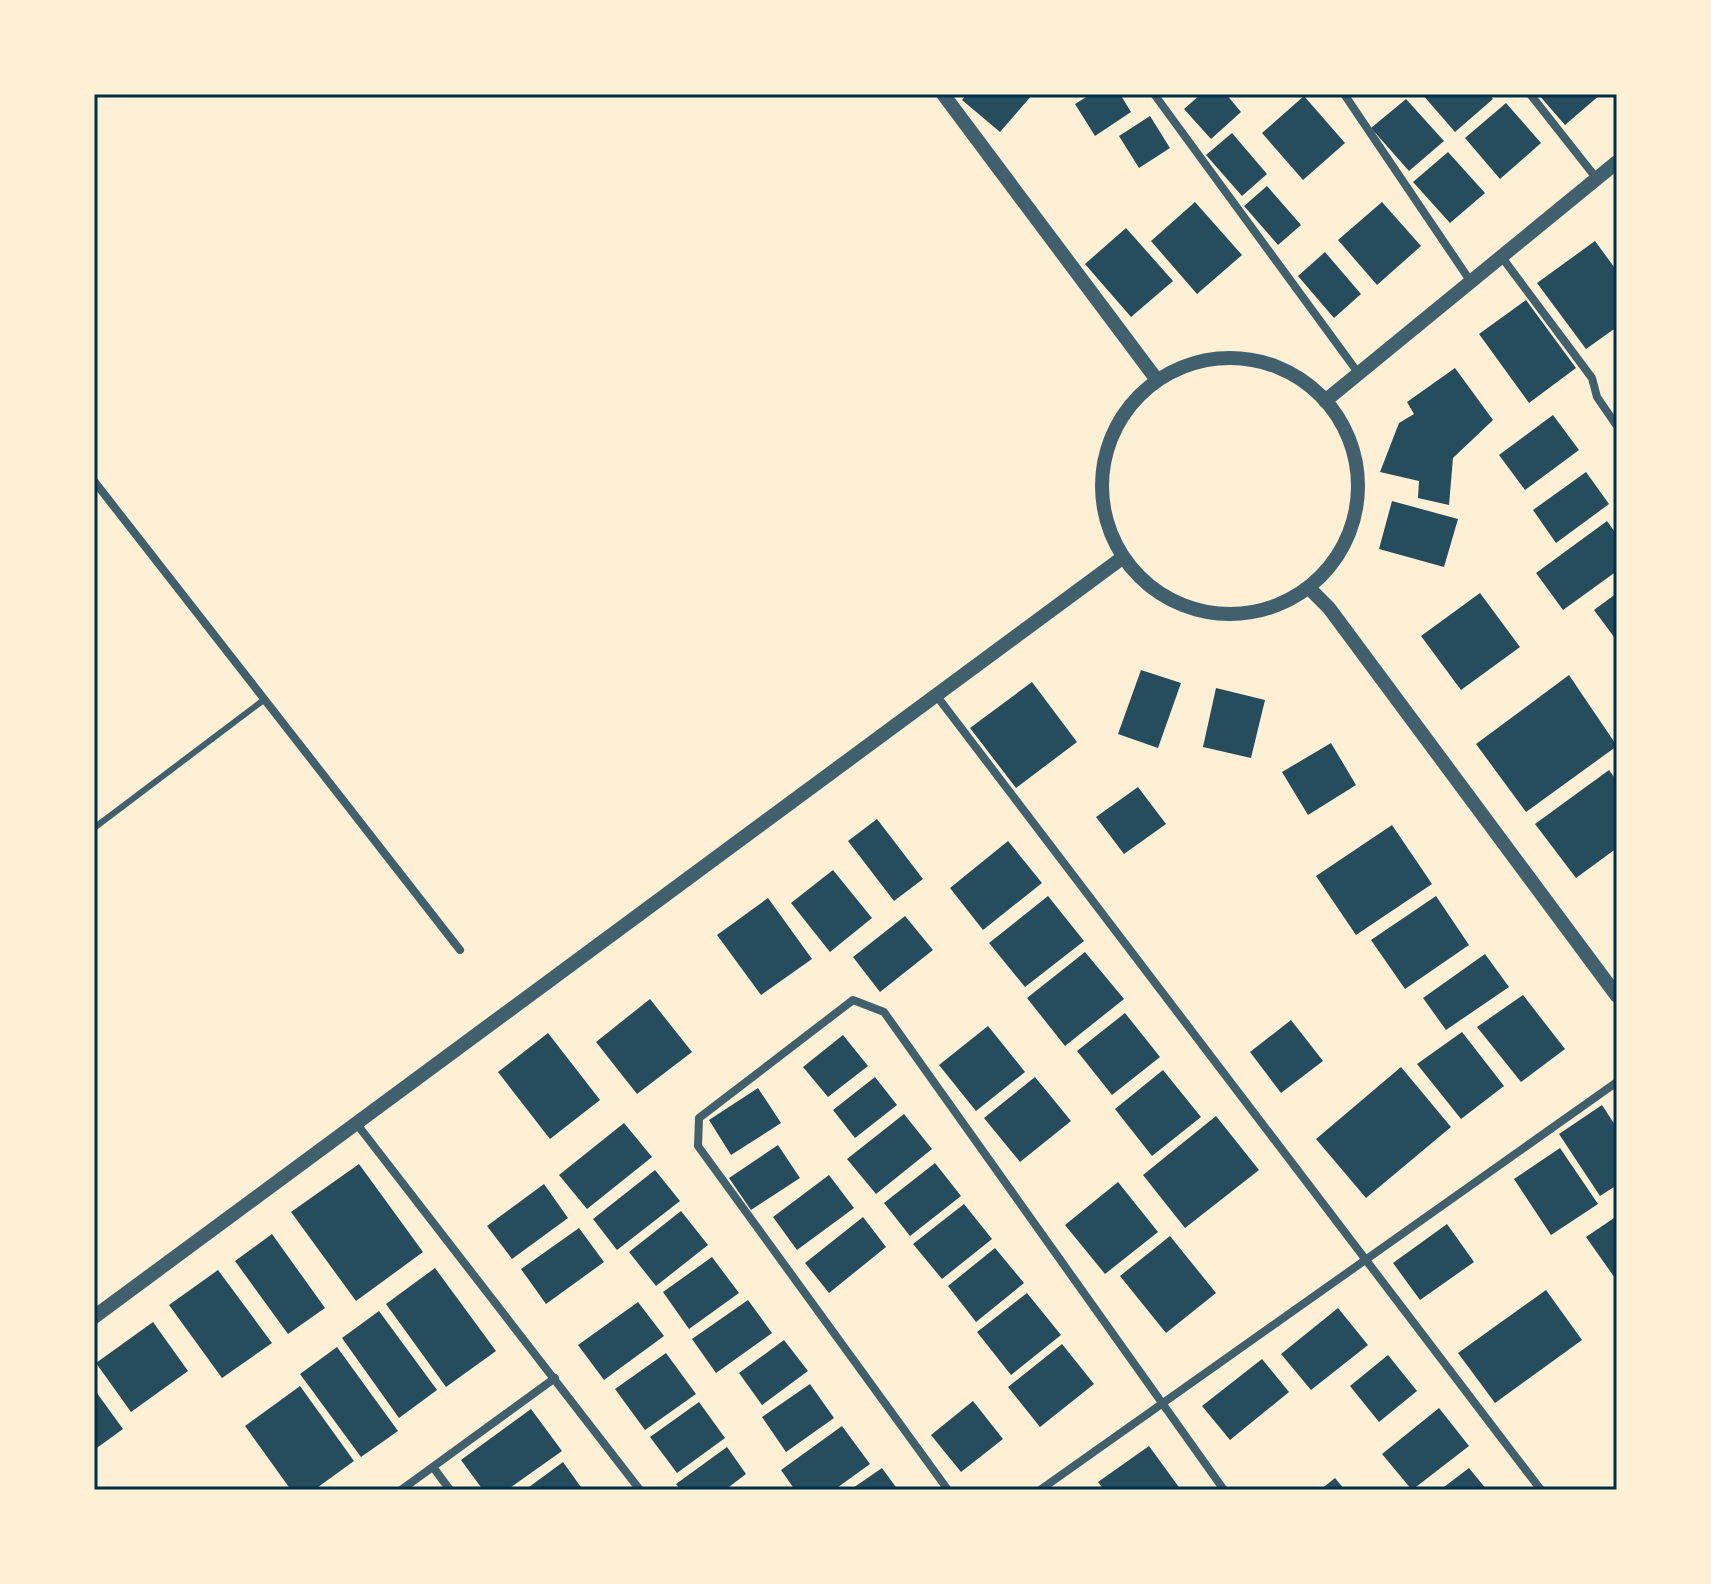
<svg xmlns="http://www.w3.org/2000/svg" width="1711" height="1584" font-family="'Titillium Web',sans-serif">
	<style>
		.building { fill: #264d5e }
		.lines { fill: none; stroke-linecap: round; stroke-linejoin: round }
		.service { stroke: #3f606c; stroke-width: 6 }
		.minor { stroke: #3f606c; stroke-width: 8 }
		.tertiary { stroke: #3f606c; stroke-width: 14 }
		.neatline { fill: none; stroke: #003049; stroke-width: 3 }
	</style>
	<rect width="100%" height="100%" fill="#fdf0d5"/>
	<path class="building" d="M967 94H1033L1000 132 962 100Z
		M1091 94H1120L1131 112 1095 136 1075 104Z
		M1201 94H1226L1241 112 1211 139 1184 109Z
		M1422 94H1489L1493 99 1455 132Z
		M1538 94H1601L1565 125Z
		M1304 96 1345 143 1303 180 1262 133Z
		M1406 99 1444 141 1409 171 1371 128Z
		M1506 103 1541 143 1500 179 1465 138Z
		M1150 116 1170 148 1139 168 1119 136Z
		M1232 133 1267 174 1242 196 1206 155Z
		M1448 152 1485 193 1450 223 1413 182Z
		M1267 186 1301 225 1278 245 1244 206Z
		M1195 202 1242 255 1197 294 1151 241Z
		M1382 202 1421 246 1377 285 1338 240Z
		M1126 228 1173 281 1131 317 1085 264Z
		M1595 241 1617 271V327L1586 349 1537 283Z
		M1325 252 1361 294 1334 318 1298 276Z
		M1526 300 1576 368 1529 403 1479 334Z
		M1455 368 1493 420 1453 458 1449 505 1418 498 1419 481 1380 472 1399 423 1414 414 1407 402Z
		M1553 415 1579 450 1525 490 1499 455Z
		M1586 472 1609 504 1556 543 1533 510Z
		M1392 501 1458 519 1444 567 1379 549Z
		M1607 521 1617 535V571L1563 610 1536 573Z
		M1480 593 1520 647 1461 690 1421 636Z
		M1617 593V641L1594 610Z
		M1141 670 1181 683 1158 748 1118 734Z
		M1569 675 1617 746 1526 812 1476 744Z
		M1032 682 1077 742 1016 788 970 728Z
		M1216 688 1265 700 1251 758 1203 747Z
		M1331 743 1356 785 1308 815 1282 772Z
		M1609 770 1617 781V848L1576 878 1535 824Z
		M1138 787 1166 824 1124 854 1096 817Z
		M877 819 923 879 894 901 848 841Z
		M1392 825 1432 884 1356 935 1316 876Z
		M1008 841 1042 883 983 930 950 888Z
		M833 870 872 918 830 952 791 903Z
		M1048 896 1084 941 1025 987 989 943Z
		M1436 896 1469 945 1405 989 1371 940Z
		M768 898 812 959 761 995 717 935Z
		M905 916 933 950 880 992 853 957Z
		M1085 952 1124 999 1065 1046 1027 998Z
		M1485 954 1509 987 1446 1030 1423 998Z
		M1523 995 1565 1049 1521 1082 1477 1027Z
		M650 999 692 1052 637 1094 596 1042Z
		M1125 1013 1160 1057 1112 1095 1077 1051Z
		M1291 1020 1323 1061 1281 1093 1250 1052Z
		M988 1026 1025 1072 976 1111 939 1065Z
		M1462 1032 1504 1086 1461 1119 1417 1064Z
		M548 1033 600 1100 550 1139 498 1072Z
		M843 1035 868 1066 828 1097 803 1067Z
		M1401 1067 1451 1127 1366 1198 1316 1139Z
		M1163 1070 1201 1117 1152 1156 1115 1109Z
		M875 1077 897 1105 855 1138 833 1110Z
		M1035 1077 1071 1121 1020 1162 984 1118Z
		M758 1088 781 1123 731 1155 709 1120Z
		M1602 1105 1617 1128V1185L1600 1196 1559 1134Z
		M904 1114 932 1149 876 1194 847 1159Z
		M1216 1116 1259 1170 1185 1228 1143 1175Z
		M624 1123 652 1157 587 1209 559 1175Z
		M778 1145 800 1178 751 1210 729 1178Z
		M1560 1148 1598 1204 1551 1235 1514 1179Z
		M935 1163 961 1196 910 1236 884 1203Z
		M359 1164 423 1252 356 1301 291 1212Z
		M655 1170 680 1201 617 1250 593 1219Z
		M829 1175 854 1208 797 1250 773 1217Z
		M1118 1182 1158 1232 1105 1274 1065 1225Z
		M544 1184 568 1218 512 1259 487 1226Z
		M964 1204 992 1239 942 1279 913 1244Z
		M681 1211 708 1245 656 1286 629 1252Z
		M1617 1216V1281L1586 1237Z
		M863 1217 886 1247 829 1293 805 1263Z
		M1447 1224 1474 1262 1420 1300 1393 1263Z
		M579 1228 604 1262 546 1304 521 1269Z
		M272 1234 325 1308 288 1334 235 1261Z
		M1170 1236 1216 1293 1166 1333 1120 1276Z
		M995 1248 1024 1283 976 1322 948 1286Z
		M712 1257 739 1293 689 1329 663 1292Z
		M435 1268 496 1351 446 1387 386 1304Z
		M218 1270 272 1343 222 1378 169 1305Z
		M1546 1290 1582 1340 1495 1403 1458 1353Z
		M1027 1293 1061 1335 1011 1375 977 1332Z
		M748 1300 772 1333 716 1373 692 1339Z
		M638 1302 664 1336 604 1380 578 1345Z
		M1338 1308 1368 1345 1311 1390 1281 1354Z
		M379 1311 437 1390 399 1418 342 1338Z
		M153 1322 188 1371 131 1412 96 1363Z
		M784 1340 808 1371 762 1405 739 1373Z
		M1062 1344 1094 1384 1040 1427 1008 1387Z
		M337 1347 398 1431 361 1457 300 1374Z
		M666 1353 696 1394 645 1430 615 1389Z
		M1388 1355 1417 1391 1379 1422 1350 1386Z
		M1262 1359 1289 1392 1230 1440 1202 1406Z
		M810 1384 834 1418 786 1452 762 1417Z
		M300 1386 354 1461 314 1490H291L245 1426Z
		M94 1389 123 1429 94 1450Z
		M973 1401 1003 1439 961 1472 931 1435Z
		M699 1402 725 1438 677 1473 650 1437Z
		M1439 1408 1469 1446 1412 1490 1382 1454Z
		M531 1409 562 1451 507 1490H483L461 1460Z
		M842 1426 870 1464 834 1490H795L781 1470Z
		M1149 1446 1181 1490H1104L1098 1482Z
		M727 1447 746 1474 725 1490H681L676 1484Z
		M563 1462 583 1490H525Z
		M882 1468 898 1490H850Z
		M1469 1468 1487 1490H1440Z
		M1335 1478 1345 1490H1320Z"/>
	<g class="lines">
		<path class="service" d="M94 828 265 699"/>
		<path class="minor" d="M1154 94 1359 374
			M1344 94 1471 282
			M1530 94 1597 179
			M1501 256 1592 378 1597 397 1617 426
			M94 481 460 950
			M936 695 1541 1490
			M356 1123 640 1490
			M433 1467 450 1490
			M401 1490 555 1378
			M948 1490 698 1146 699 1118 853 1000 884 1012 1224 1490
			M1040 1490 1617 1082"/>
		<path class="tertiary" d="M943 94 1157 380
			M1102 486a128 128 0 1 1 256 0a128 128 0 1 1-256 0Z
			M1325 401 1617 162
			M1309 588 1329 608 1617 996
			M94 1317 1122 558"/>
	</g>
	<rect width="1711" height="1584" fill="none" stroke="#fdf0d5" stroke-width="192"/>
	<rect x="96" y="96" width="1519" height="1392" class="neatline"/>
</svg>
